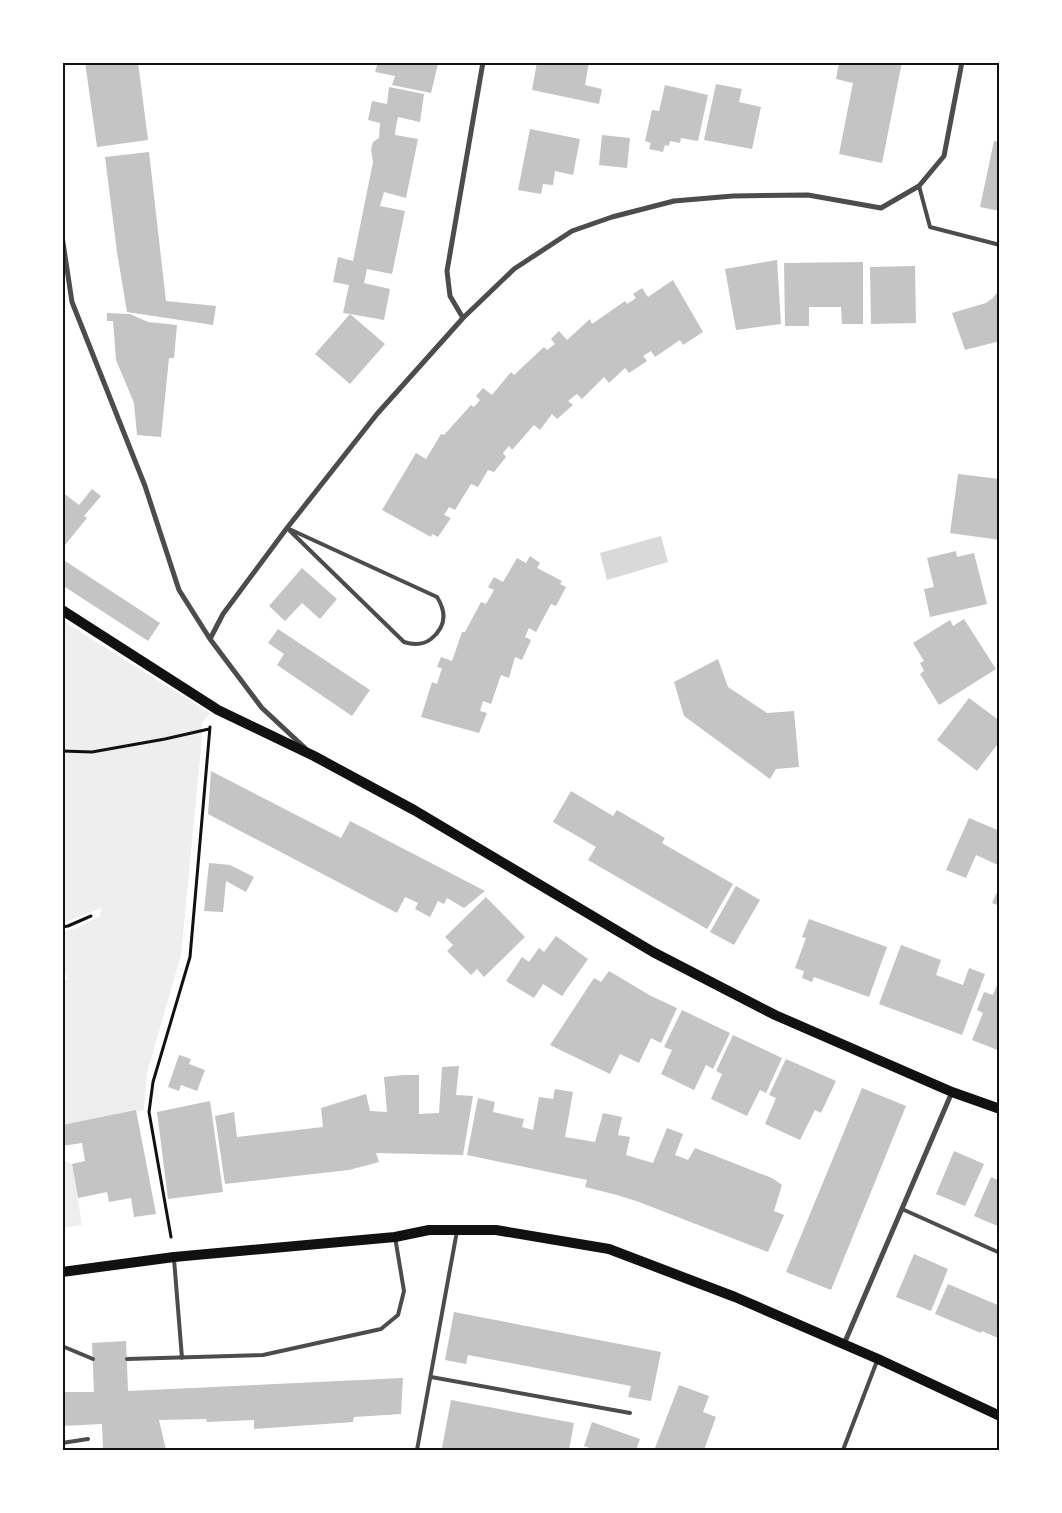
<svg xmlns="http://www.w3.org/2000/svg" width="1062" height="1513" font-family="'Nunito Sans',sans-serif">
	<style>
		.green { fill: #eee }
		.water { fill: #d9d9d9 }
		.building { fill: #c4c4c4 }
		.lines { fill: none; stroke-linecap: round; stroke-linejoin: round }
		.path { stroke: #111; stroke-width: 3 }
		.service { stroke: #4c4c4c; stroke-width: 4 }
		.minor { stroke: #4c4c4c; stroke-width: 5 }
		.secondary { stroke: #111; stroke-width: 10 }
		.neatline { fill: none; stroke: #111; stroke-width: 2 }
	</style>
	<rect width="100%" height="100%" fill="#fff"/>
	<path class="green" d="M63 621 210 713 202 722V738L181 955 147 1073 144 1110 63 1125 62 983 68 978 63 971V931C76 930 88 922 100 916L101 908 63 923Z
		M63 1160 72 1164 82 1225 63 1228Z"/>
	<path class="water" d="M661 536 668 562 607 580 600 553Z"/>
	<path class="building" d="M85 62H138L148 140 97 147Z
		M378 62H428L438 64 431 93 392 85 395 76 375 72Z
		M537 62H589L585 85 602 89 599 104 532 90Z
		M839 62H902L882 163 839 154 853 83 836 79Z
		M716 84 742 89 739 102 761 107 752 149 704 140Z
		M665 85 708 95 698 141 681 138 680 143 670 141 669 146 665 145 663 152 649 149 651 143 645 141 652 110 659 111Z
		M389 87 424 94 420 122 398 117 396 126 395 135 418 139 406 198 384 192 380 206 405 211 392 274 367 269 364 283 390 289 384 320 350 314 385 344 350 384 315 354 350 314 343 313 349 285 333 282 338 257 353 261 373 162 371 149 373 142 379 138 380 123 368 120 372 101 387 104Z
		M530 129 580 139 573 175 555 171 553 185 543 184 541 194 518 190Z
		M602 135 630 138 627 168 599 165Z
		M994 141 1000 142V211L980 207Z
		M149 152 166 301 216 306 213 325 127 312 117 252 105 157Z
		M777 260 781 324 736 330 725 269Z
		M863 262V324H842L841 307H809V326H785L784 263Z
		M915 266 916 323 871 324 870 267Z
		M673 280 703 332 683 345 680 340 655 357 651 351 643 356 647 361 629 373 625 368 609 383 604 377 582 399 577 394 568 401 573 405 557 419 552 414 540 430 534 425 512 450 509 446 503 453 506 457 494 472 488 470 478 487 471 484 455 510 449 507 444 515 451 518 438 537 432 534 431 537 382 510 416 453 426 459 441 434 444 435 471 405 474 407 480 400 476 396 483 388 492 395 511 372 514 375 544 347 547 350 555 344 551 339 559 331 567 340 590 319 592 324 625 301 627 304 636 298 633 294 642 288 648 297Z
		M1000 289V341L965 350 952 313 986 303 993 298Z
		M107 313 130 314 148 322 177 325 174 358H169L161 437 137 435 134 403 116 360 113 321H107Z
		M958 474 1000 479V540L950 533Z
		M92 489 101 496 84 516 87 518 65 545 62 543V492L79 505Z
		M956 551 957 557 974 553 987 604 930 617 924 589 934 587 927 558Z
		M530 556 540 563 537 568 562 581 560 584 566 587 556 606 551 604 536 632 529 628 525 637 531 640 522 660 515 657 509 678 501 675 491 704 483 701 480 711 487 713 479 733 421 717 432 682 437 684 442 668 437 667 441 657 452 661 462 632H465L481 602 486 604 494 590 488 587 494 577 503 582 517 558 526 563Z
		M62 559 160 623 148 641 62 585Z
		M302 568 337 599 320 619 302 603 285 621 269 606Z
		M964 619 996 669 939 705 920 674 924 671 920 663 924 661 913 643 950 620 953 626Z
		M278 629 370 690 352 716 277 665 284 654 268 643Z
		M718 659 728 687 767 713 794 711 799 767 776 769 770 779 684 716 674 682Z
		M969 698 1000 721V741L977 771 937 740Z
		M211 771 341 838 350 821 485 891 464 908 447 898 444 904 438 901 430 917 415 909 418 903 405 897 397 913 208 814Z
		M571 791 613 816 617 810 665 838 662 843 733 884 707 929 588 860 596 847 553 822Z
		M969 818 1000 831V866L976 855 966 878 946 870Z
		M209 863 230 865 254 877 246 892 226 881 223 912 204 911Z
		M736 886 760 900 734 945 710 932Z
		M1000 886V906L992 903Z
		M486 897 525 937 484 977 477 969 471 975 447 951 453 945 445 937Z
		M809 919 887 947 869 997 814 977 812 982 802 978 804 971 795 968 806 938 802 937Z
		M556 936 588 959 562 996 543 984 534 998 506 981 522 957 529 962 539 948 544 952Z
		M901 945 941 960 936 975 963 985 969 968 985 974 962 1035 879 1004Z
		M609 971 651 996 677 1008 661 1043 651 1038 639 1063 620 1054 610 1074 550 1045 594 978 601 982Z
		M999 980H1000V1051L972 1040 983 1013 977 1010 984 992 993 995Z
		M682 1010 730 1033 713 1069 706 1065 694 1090 661 1074 672 1050 664 1047Z
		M733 1035 782 1058 766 1093 760 1090 747 1116 711 1099 722 1074 716 1071Z
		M179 1055 191 1059 189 1064 205 1070 197 1091 181 1085 179 1091 168 1087Z
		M786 1059 836 1081 821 1113 815 1110 800 1140 765 1124 776 1098 769 1095Z
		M459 1066 456 1095 473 1096 463 1155 376 1153 379 1162 349 1170 225 1184 215 1116 234 1112 237 1137 323 1127 321 1108 366 1094 370 1111 387 1112 384 1077 403 1075H419V1114L439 1113 442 1067Z
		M862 1088 906 1106 831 1290 786 1272Z
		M555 1089 573 1092 565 1137 595 1142 603 1113 622 1117 618 1135 630 1137 626 1155 653 1163 667 1128 683 1134 675 1155 688 1160 695 1148 772 1178 782 1185 774 1211 784 1215 768 1252 639 1202 617 1195 585 1187 587 1180 467 1155 478 1098 495 1102 493 1112 524 1119 522 1127 533 1130 539 1097 553 1099Z
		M210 1101 223 1192 168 1199 157 1112Z
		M136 1110 156 1214 134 1217 131 1198 109 1202 107 1192 78 1198 72 1164 85 1161 82 1143 62 1146V1125Z
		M954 1151 984 1164 965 1206 936 1194Z
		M991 1177 1000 1181V1227L974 1216Z
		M914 1254 948 1269 931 1311 896 1297Z
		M948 1284 1000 1306V1339L982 1331 981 1333 935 1314Z
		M454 1312 661 1352 651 1401 628 1397 631 1386 468 1355 466 1364 445 1360Z
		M126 1341 128 1391 403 1378 401 1414 354 1417 353 1422 254 1429V1420L207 1422 206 1419 159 1420 166 1450H103L102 1424 62 1426V1392H94L92 1343Z
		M679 1385 709 1396 703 1412 716 1417 704 1450H661L655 1448Z
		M451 1400 574 1423 569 1450H455L442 1448Z
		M592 1422 640 1439 636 1450H596L584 1446Z"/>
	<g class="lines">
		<path class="path" d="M62 751 92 752 165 739 209 729
			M62 927 68 926 91 916
			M171 1237 149 1112 153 1082 190 957 210 727"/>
		<path class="service" d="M919 186 930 227 1000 245
			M287 528 437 597C447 613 446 627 431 639 427 642 421 644 416 644 412 644 407 643 404 642Z
			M902 1209 1000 1253
			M174 1259 182 1358
			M62 1346 93 1359
			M127 1359 263 1355 381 1329 398 1315 404 1291 395 1237
			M431 1377 630 1413
			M62 1443 88 1439
			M417 1450 457 1231
			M843 1450 877 1361"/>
		<path class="minor" d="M62 236 72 302 145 486 179 590 210 639 262 708 305 748
			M463 318 450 296 447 271 483 62
			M210 639 223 614 287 528 377 414 463 318 514 269 572 231 612 217 674 201 733 196 808 195 881 208 919 186 944 156 962 62
			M844 1344 952 1092"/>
		<path class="secondary" d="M62 610 218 710 314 756 414 810 653 952 775 1015 952 1092 1000 1109
			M62 1272 174 1257 395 1237 429 1230H496L609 1249 735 1297 878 1359 1000 1416"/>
	</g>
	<rect width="1062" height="1513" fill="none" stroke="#ffffff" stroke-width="128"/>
	<rect x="64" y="64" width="934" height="1385" class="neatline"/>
</svg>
